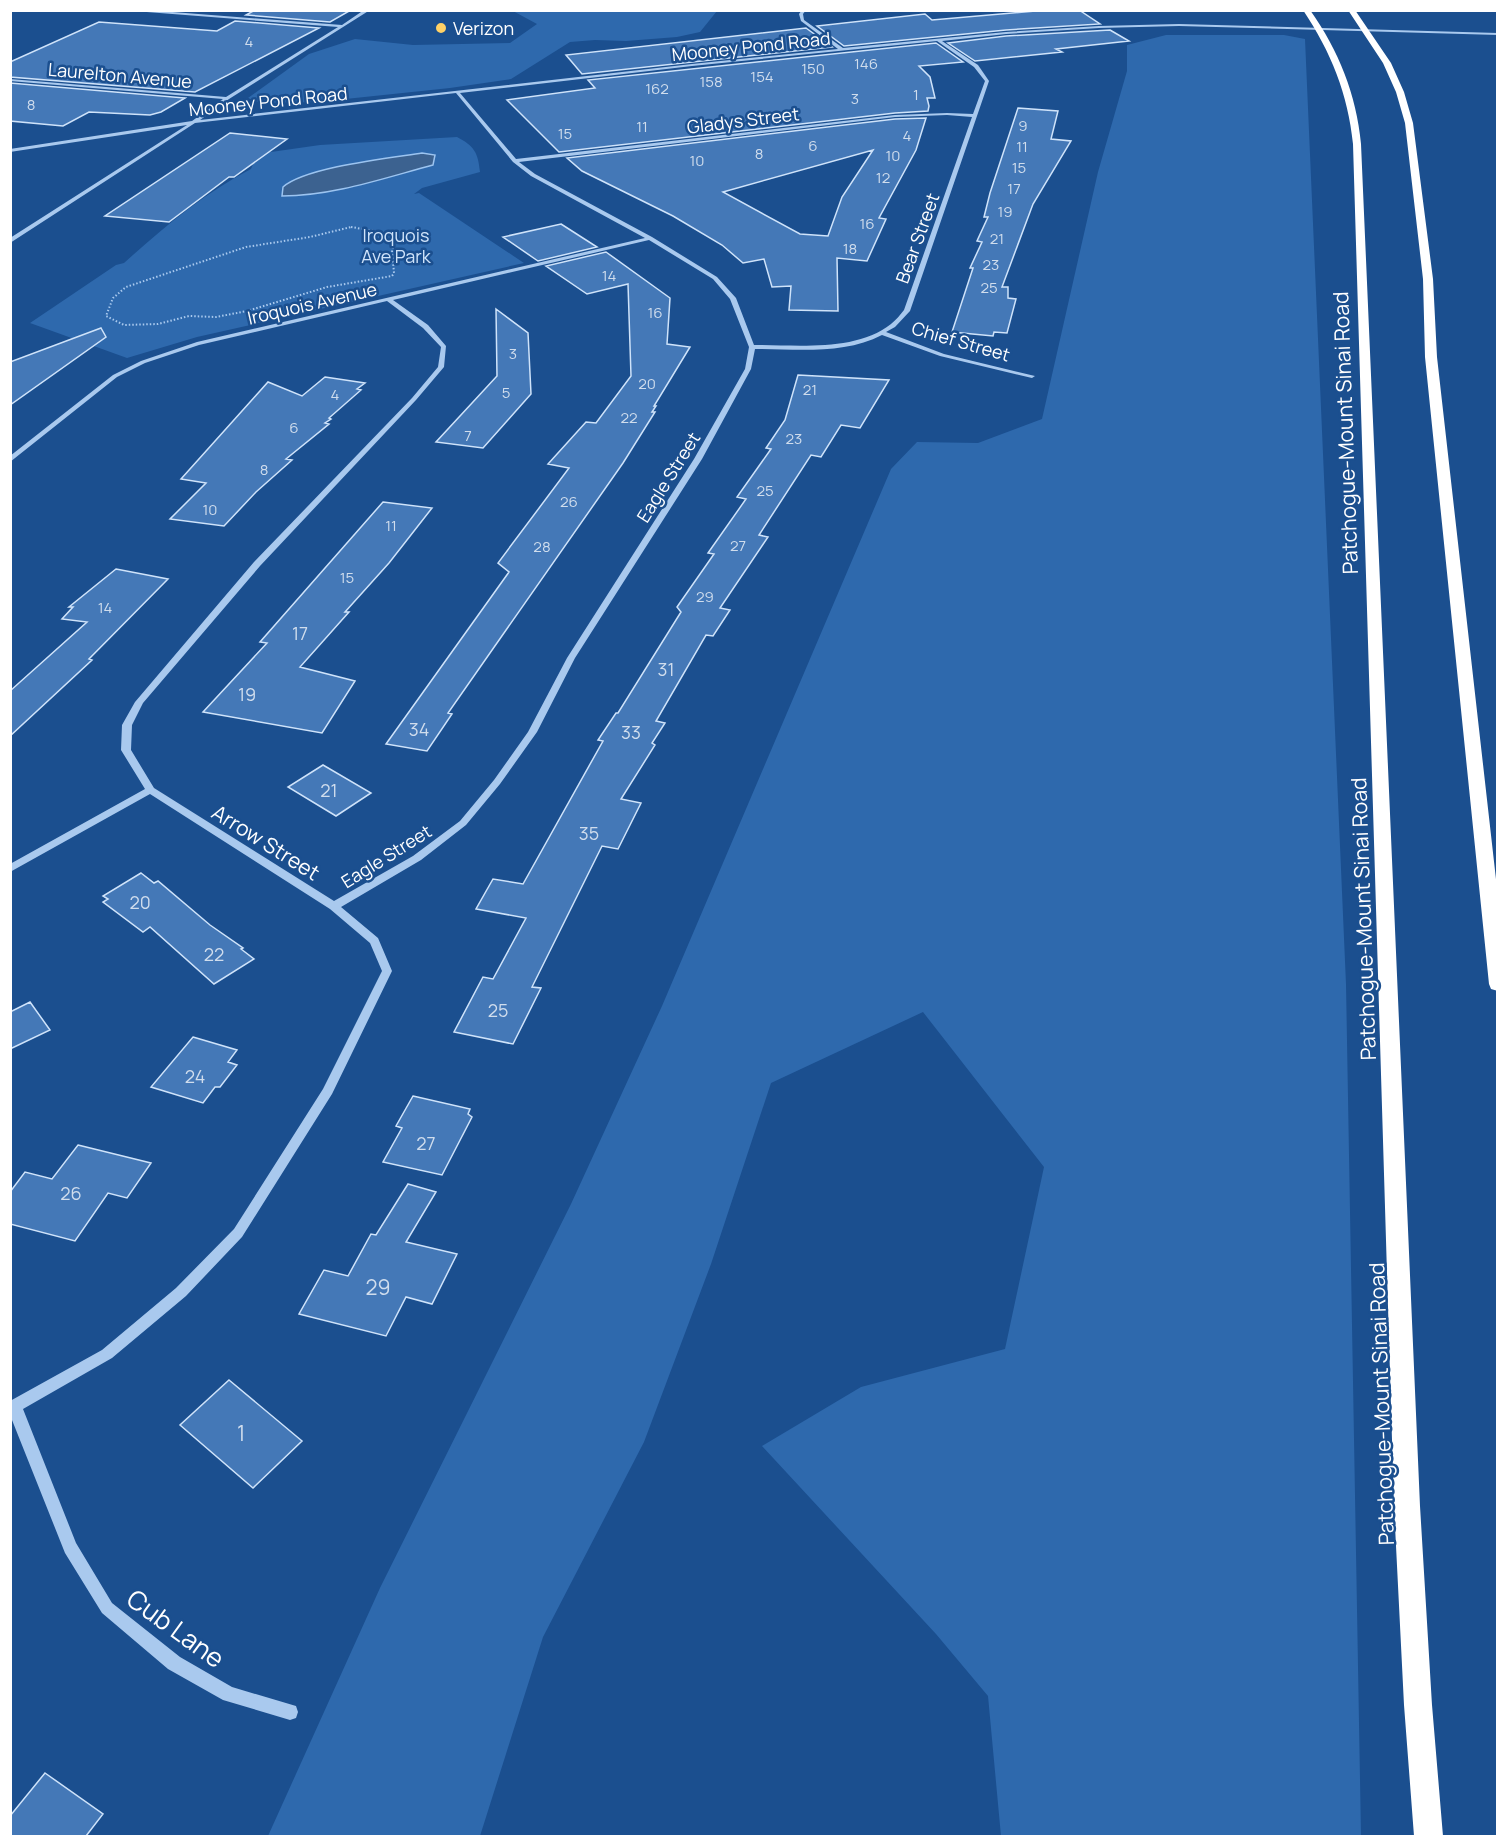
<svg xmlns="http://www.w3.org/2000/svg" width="1508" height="1847" font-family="Manrope,sans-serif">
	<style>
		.green { fill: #2e69ad }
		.water { fill: #3c6290; stroke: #9cc4f0; stroke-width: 1.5 }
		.building { fill: #4478b7; stroke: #cfe3fa; stroke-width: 1.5; fill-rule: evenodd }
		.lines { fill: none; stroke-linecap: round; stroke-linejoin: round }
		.path { stroke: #a9c9ee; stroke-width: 2; stroke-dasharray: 1.5 2; stroke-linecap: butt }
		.minor { fill: #a9c9ee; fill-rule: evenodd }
		.highway { fill: #fff; fill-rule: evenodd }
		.poi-dot { fill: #ffd166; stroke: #1b4f8f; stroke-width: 2 }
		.labels { text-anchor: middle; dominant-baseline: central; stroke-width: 5; stroke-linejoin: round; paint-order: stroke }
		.far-number-label { font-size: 15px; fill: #d0dded }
		.far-poi-label { font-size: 18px; fill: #fff; stroke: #1b4f8f; text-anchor: start }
		.far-street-label { font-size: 18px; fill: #fff; stroke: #1b4f8f }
		.far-park-label { font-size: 18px; fill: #cfe3fa; stroke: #1b4f8f }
		.number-label { font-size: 18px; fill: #d0dded }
		.street-label { font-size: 21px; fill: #fff; stroke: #1b4f8f }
		.near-number-label { font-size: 21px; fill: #d0dded }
		.near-street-label { font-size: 26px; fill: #fff; stroke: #1b4f8f }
	</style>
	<rect width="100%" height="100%" fill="#1b4f8f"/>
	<path class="green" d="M513 11H717L700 32 677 37 626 41 595 40 570 42 511 79 450 88 317 102 260 103 248 98 309 54 355 39 413 45 510 43 537 24Z
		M1166 35H1284L1305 39 1346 984 1361 1836H1001L988 1696 936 1634 762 1446 861 1387 1005 1349 1044 1167 923 1012 771 1083 711 1264 644 1442 543 1637 480 1836H268L380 1588 571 1204 662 1006 891 469 917 442 978 443 1042 419 1098 172 1127 71V45Z
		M457 137C474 146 478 152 480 172L422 188 414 194 419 193 524 263 197 337 127 358 30 323 116 265 124 263C164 227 203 194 251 169L257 154 320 145Z"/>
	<path class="water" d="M422 153 435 155 433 165C384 178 333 196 282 196L283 187C306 167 390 158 422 153Z"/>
	<path class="building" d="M255 10H351L330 22 246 15Z
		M1047 10H1079L1100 24 1006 30 844 46 817 26 925 14 932 20Z
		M235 21 319 28 195 92 10 77V62L99 22 217 31Z
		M806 28 832 47 582 74 566 55Z
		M1110 30 1129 41 1056 49 1062 52 975 61 948 43 1006 36Z
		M936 43 963 62 919 66 930 77 935 98H927L929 106 928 111 895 113 559 152 507 100 595 88 588 80Z
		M10 83 185 98 161 112 150 115 89 112 63 126 10 121Z
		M1018 108 1058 111 1051 139 1071 141 1033 204 1002 287H1008V298L1016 299 1007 333 994 332 993 336 952 332 973 268H970L982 242 977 241 988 217H984L990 193Z
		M926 118 916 150 879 218 886 219 867 261 837 258 838 311 789 310 791 286 772 287 764 259 743 263 722 245 673 216 582 171 567 158 895 119ZM873 150 842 197 828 236 800 234 723 192Z
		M230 133 287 139 234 177H229L169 222 105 216Z
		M561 224 597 247 538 261 503 237Z
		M606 252 670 298 667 344 690 347 654 406H656L652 412H655L623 463 448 713 452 714 427 751 386 744 509 572 498 563 569 468 548 464 586 422 596 423 631 376 628 284 587 294 546 266Z
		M496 309 528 333 531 394 483 448 436 442 497 376Z
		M101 328 106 337 10 405V362Z
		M798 375 889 380 860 428 841 425 821 457 811 455 759 535 768 537 720 608 730 610 713 636 706 635 656 721 665 723 652 743 655 745 621 799 641 803 618 849 602 846 532 987 541 988 513 1044 454 1032 483 977 493 979 526 918 476 909 493 879 523 884 603 741 598 740 616 713H618L681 612 677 607 714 554 708 553 746 499 737 497 771 449 766 448 785 420Z
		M325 377 365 383 357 389 361 390 329 418 331 419 325 423 329 424 286 459 292 460 256 492 224 526 170 519 206 483 181 479 268 382 302 396Z
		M383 502 432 508 389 563 345 612H349L300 667 355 681 322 733 203 712 267 643 260 642Z
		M116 569 168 579 89 659 92 660 10 736V691L87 622 62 619 73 607H69Z
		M323 765 371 793 336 816 288 787Z
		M141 873 154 883 158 881 210 925 243 948 241 949 254 959 214 984 150 927 143 932 103 902 108 899 103 896Z
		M30 1002 50 1030 10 1049V1012Z
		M193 1037 237 1050 228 1062 237 1065 220 1087H215L203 1103 151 1087Z
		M413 1096 470 1109 468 1114 472 1117 442 1175 383 1162 402 1128 396 1126Z
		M78 1145 151 1163 127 1198 108 1193 75 1241 10 1224V1192L25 1172 52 1179Z
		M408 1184 436 1192 406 1242 457 1254 432 1304 406 1297 386 1336 299 1314 324 1270 348 1276 371 1234 376 1235Z
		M229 1380 302 1441 253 1488 180 1425Z
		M45 1773 103 1814 86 1836H10V1816Z"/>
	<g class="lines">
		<path class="path" d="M351 227 397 235 392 250 394 273 392 276 327 287 247 311 216 317 189 316 158 324 124 325 106 316 113 298 126 287 246 247 310 237Z"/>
		<path class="minor" d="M121 10H147L342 25 364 10H370L229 99 200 120 692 64 838 49 801 21 799 14 802 10H806L803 14 804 20 843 48 1006 32 1099 26 1179 24 1498 33V35L1179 26 1099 28 1006 34 942 41 978 65 989 81 910 311 895 327 886 332 944 354 1035 376 1032 378 940 356 882 335C844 355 796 349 755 349L751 369 702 459 575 658 537 732 500 784 466 825 421 860 341 907 378 938 392 971 332 1094 242 1237 186 1296 112 1358 23 1409 76 1543 112 1603 180 1657 232 1687 296 1706 298 1712 296 1718 290 1720 223 1700 168 1669 102 1613 65 1553 10 1415V1401L102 1350 176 1288 234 1229 323 1089 382 971 370 943 330 909 150 794 10 872V864L145 789 121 750 122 725 135 702 254 562 412 398 438 367 441 347 423 328 387 301 199 345 145 363 117 377 10 462V456L113 375 141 361 197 342 645 238 531 176 513 162 456 93 195 123 10 243V238L187 125 10 152V149L192 121 223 99 10 81V79L226 97 338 27ZM937 41 974 67 985 81 973 114 947 113 895 115 516 159 460 93 692 66ZM947 115 972 117 904 310C900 315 896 320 891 324 856 352 796 345 754 345L736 298 717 277 652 237 535 174 519 162 895 117ZM649 240 713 279 730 299 749 347 745 369 694 459 567 658 528 732 494 780 460 821 413 856 334 901 154 788 131 750 132 725 143 703 260 566 416 400 444 367 446 346 428 325 393 300Z"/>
		<path class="highway" d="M1303 10H1310C1339 51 1356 94 1361 144L1420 1506 1432 1705 1443 1836H1414L1404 1705 1394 1506 1353 144C1348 94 1331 52 1303 10Z
			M1348 10H1355L1391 63 1404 92 1413 123 1433 279 1437 357 1498 897V991L1491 989 1489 984 1425 357 1423 279 1405 123 1396 92 1383 63Z"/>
	</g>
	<circle class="poi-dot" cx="441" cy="28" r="6"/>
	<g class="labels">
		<g class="far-number-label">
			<text x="249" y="41">4</text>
			<text x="866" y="63">146</text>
			<text x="813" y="68">150</text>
			<text x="762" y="76">154</text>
			<text x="711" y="81">158</text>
			<text x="657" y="88">162</text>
			<text x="916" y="94">1</text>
			<text x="855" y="98">3</text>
			<text x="31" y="104">8</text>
			<text x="1023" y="125">9</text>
			<text x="642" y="126">11</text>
			<text x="565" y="133">15</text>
			<text x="907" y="135">4</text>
			<text x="813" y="145">6</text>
			<text x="1022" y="146">11</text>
			<text x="759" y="153">8</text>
			<text x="893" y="155">10</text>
			<text x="697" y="160">10</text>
			<text x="1019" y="167">15</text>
			<text x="883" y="177">12</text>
			<text x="1014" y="188">17</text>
			<text x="1005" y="211">19</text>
			<text x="867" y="223">16</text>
			<text x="997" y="238">21</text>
			<text x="850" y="248">18</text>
			<text x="991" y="264">23</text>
			<text x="609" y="275">14</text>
			<text x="989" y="287">25</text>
			<text x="655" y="312">16</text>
			<text x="513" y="353">3</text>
			<text x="647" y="383">20</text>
			<text x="810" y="389">21</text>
			<text x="506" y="392">5</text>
			<text x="335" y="394">4</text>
			<text x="629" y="417">22</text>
			<text x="294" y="427">6</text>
			<text x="468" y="435">7</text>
			<text x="794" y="438">23</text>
			<text x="264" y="469">8</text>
			<text x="765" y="490">25</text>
			<text x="569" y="501">26</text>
			<text x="210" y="509">10</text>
			<text x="391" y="525">11</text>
			<text x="738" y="545">27</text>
			<text x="542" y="546">28</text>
			<text x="347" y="577">15</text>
			<text x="705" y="596">29</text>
			<text x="105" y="607">14</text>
		</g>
		<g class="far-poi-label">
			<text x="453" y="28">Verizon</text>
		</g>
		<g class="far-street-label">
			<text transform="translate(751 46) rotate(-6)">Mooney Pond Road</text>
			<text transform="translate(120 75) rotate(5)">Laurelton Avenue</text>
			<text transform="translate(268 101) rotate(-6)">Mooney Pond Road</text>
			<text transform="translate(743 120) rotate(-7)">Gladys Street</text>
			<text transform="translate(917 238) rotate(-70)">Bear Street</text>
			<text transform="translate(312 303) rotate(-13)">Iroquois Avenue</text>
			<text transform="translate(961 341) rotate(16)">Chief Street</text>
			<text transform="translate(668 477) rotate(-58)">Eagle Street</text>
			<text transform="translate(386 856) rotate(-32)">Eagle Street</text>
		</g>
		<g class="far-park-label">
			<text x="396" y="235">Iroquois<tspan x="396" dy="21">Ave Park</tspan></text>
		</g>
		<g class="number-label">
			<text x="300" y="633">17</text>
			<text x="666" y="669">31</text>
			<text x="247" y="694">19</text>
			<text x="419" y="729">34</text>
			<text x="631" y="732">33</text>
			<text x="329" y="790">21</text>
			<text x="589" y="833">35</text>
			<text x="140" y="902">20</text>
			<text x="214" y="954">22</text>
			<text x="498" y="1010">25</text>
			<text x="195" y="1076">24</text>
			<text x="426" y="1143">27</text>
			<text x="71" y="1193">26</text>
		</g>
		<g class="street-label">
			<text transform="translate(1345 433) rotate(-92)">Patchogue-Mount Sinai Road</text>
			<text transform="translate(266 842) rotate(32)">Arrow Street</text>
			<text transform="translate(1363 919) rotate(-92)">Patchogue-Mount Sinai Road</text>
			<text transform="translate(1381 1404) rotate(-92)">Patchogue-Mount Sinai Road</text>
		</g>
		<g class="near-number-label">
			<text x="378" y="1287">29</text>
			<text x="241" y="1433">1</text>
		</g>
		<g class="near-street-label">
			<text transform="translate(176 1628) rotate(36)">Cub Lane</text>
		</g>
	</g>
	<rect width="1508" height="1847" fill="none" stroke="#ffffff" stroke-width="24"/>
</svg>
